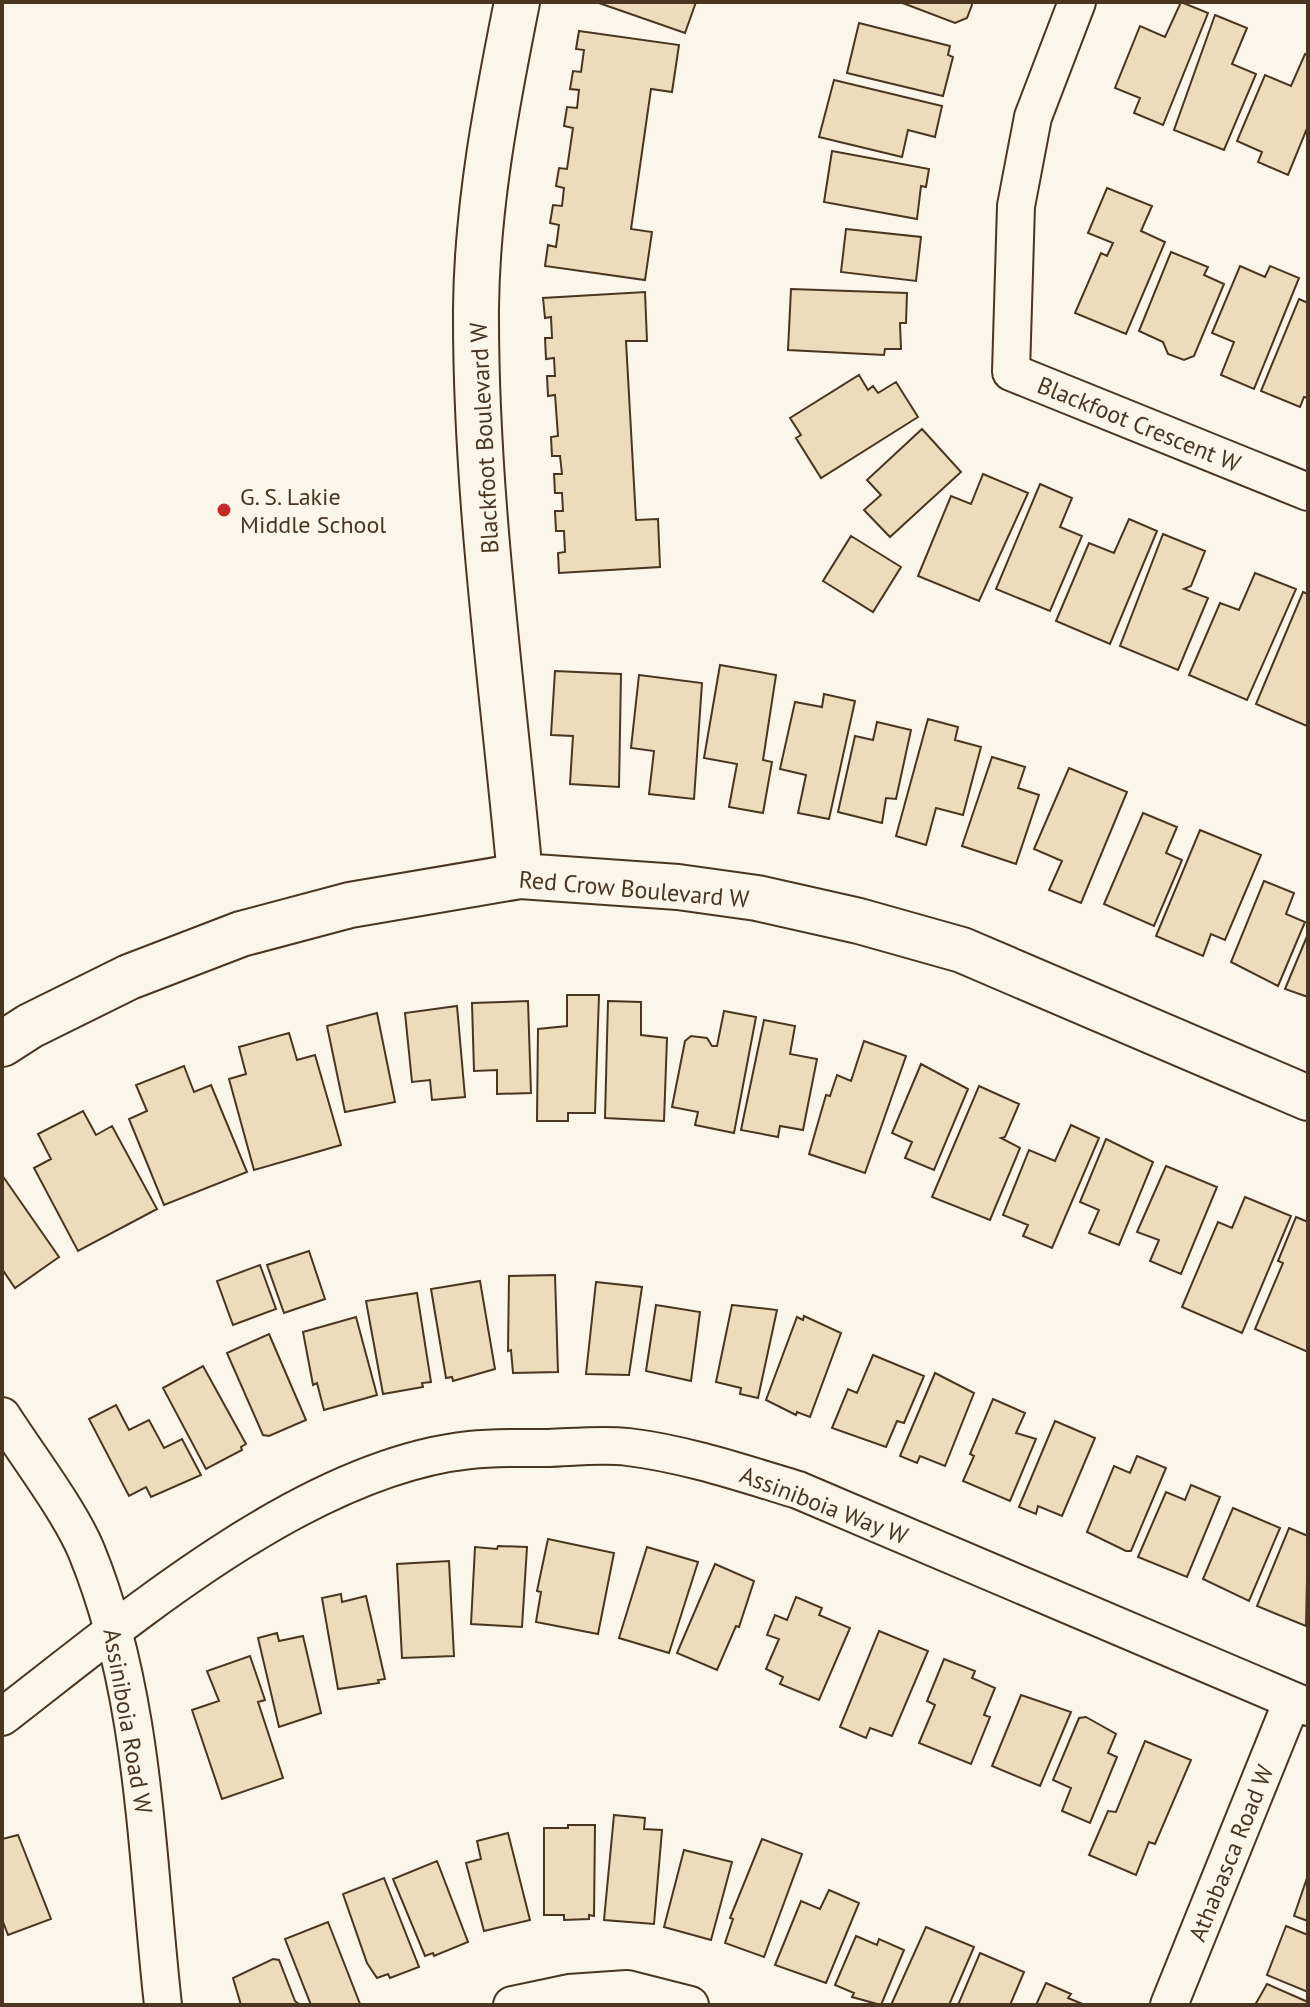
<svg xmlns="http://www.w3.org/2000/svg" width="1310" height="2007" font-family="'PT Sans',sans-serif">
	<style>
		.building { fill: #ecdcbc; stroke: #4a3520; stroke-width: 2 }
		.lines { fill: none; stroke-linecap: round; stroke-linejoin: round }
		.street-casing { stroke: #4a3520; stroke-width: 40 }
		.secondary-casing { stroke: #4a3520; stroke-width: 48 }
		.street { stroke: #fbf6e9; stroke-width: 36 }
		.secondary { stroke: #fbf6e9; stroke-width: 44 }
		.poi-dot { fill: #c62828; stroke: #fbf6e9; stroke-width: 3 }
		.labels { text-anchor: middle; dominant-baseline: central; stroke-width: 6; stroke-linejoin: round; paint-order: stroke }
		.street-label { font-size: 24px; fill: #4a3520; stroke: #fbf6e9 }
		.poi-label { font-size: 24px; fill: #4a3520; stroke: #fbf6e9; text-anchor: start }
	</style>
	<rect width="100%" height="100%" fill="#fbf6e9"/>
	<path class="building" d="M596 2H696L685 33Z
		M900 2H971L972 5 967 18 955 23Z
		M1181 2 1208 13 1163 125 1134 113 1140 98 1115 88 1140 26 1165 37Z
		M1215 15 1247 28 1232 64 1256 74 1224 150 1174 130Z
		M859 23 950 46 948 55 953 57 943 96 847 73Z
		M579 31 679 45 672 92 651 89 631 229 652 232 645 280 545 266 548 245 556 247 559 225 550 223 553 205 562 206 564 188 556 186 559 168 567 169 573 128 564 126 567 107 577 108 579 90 570 89 573 71 581 72 584 50 576 49Z
		M1305 54 1308 55V126L1288 175 1258 162 1262 152 1237 141 1265 75 1291 86Z
		M834 80 942 106 935 137 908 130 902 157 819 137Z
		M832 151 929 169 926 187 921 186 917 219 824 202Z
		M1107 188 1152 206 1141 231 1165 242 1126 334 1075 313 1101 253 1107 256 1113 243 1088 233Z
		M846 229 921 237 916 281 841 272Z
		M1171 252 1208 267 1204 275 1224 284 1194 356 1184 360 1168 354 1163 342 1139 331Z
		M1240 266 1265 277 1270 266 1299 278 1254 389 1221 375 1234 342 1212 333Z
		M791 289 907 293 906 323H900L901 349H885L884 355 788 350Z
		M645 292 647 341H626L636 520 658 519 660 567 559 573 558 553 565 552 564 531H556L555 511H563L562 493H555L554 474H562L560 456H552L551 437 558 436 555 395 548 396 547 376H555L554 358 546 359 545 338H552L551 317 545 318 543 298Z
		M1299 299 1308 303V398L1304 397 1300 407 1261 391Z
		M859 375 868 390 873 386 878 393 896 382 918 417 821 478 796 438 801 435 790 418Z
		M922 429 961 472 890 537 864 510 881 495 867 480Z
		M983 474 1028 493 979 601 918 576 951 496 971 504Z
		M1040 484 1072 498 1060 527 1082 536 1050 611 996 589Z
		M1129 519 1157 531 1110 644 1056 621 1089 543 1114 553Z
		M1163 534 1205 551 1191 586 1184 589 1208 598 1178 670 1120 646Z
		M851 536 901 567 873 612 823 581Z
		M1255 573 1296 589 1247 700 1189 675 1220 603 1239 610Z
		M1303 592 1308 594 1307 726 1256 704Z
		M720 665 776 675 763 760 772 762 763 813 729 807 737 764 704 758Z
		M555 671 621 674 619 787 570 784 573 736 551 735Z
		M639 675 702 683 694 799 649 794 654 751 631 748Z
		M824 694 855 701 829 819 798 813 806 775 780 769 795 702 822 707Z
		M928 719 958 727 955 740 981 747 963 815 936 808 926 845 896 836Z
		M877 722 911 730 896 799 886 798 882 823 838 812 855 736 873 740Z
		M992 757 1025 767 1018 788 1039 795 1016 864 962 846Z
		M1069 768 1127 792 1081 903 1049 890 1062 861 1034 849Z
		M1143 813 1177 827 1166 853 1182 860 1154 926 1104 904Z
		M1200 830 1261 855 1225 940 1211 934 1203 956 1156 936Z
		M1264 881 1294 893 1286 914 1305 922 1278 986 1231 962Z
		M1308 934V997L1285 989Z
		M567 995H599L595 1113H568V1121H537L538 1029 567 1026Z
		M528 1001 531 1093 497 1094V1070L474 1071 472 1003Z
		M608 1001 641 1002V1035L667 1038 664 1121 605 1118Z
		M457 1006 465 1097 432 1100 430 1080 412 1082 405 1013Z
		M724 1011 756 1017 734 1133 695 1125 698 1112 672 1107 685 1041 691 1036 707 1038 712 1046H717Z
		M377 1013 395 1102 345 1112 327 1026Z
		M764 1020 795 1026 790 1054 817 1059 803 1130 780 1126 778 1137 741 1130Z
		M289 1033 297 1060 315 1055 341 1145 254 1170 229 1079 246 1074 239 1047Z
		M864 1041 906 1056 865 1173 809 1154 826 1095 830 1096 837 1075 851 1081Z
		M921 1064 968 1089 934 1170 905 1158 912 1142 892 1133Z
		M184 1066 194 1092 211 1085 247 1172 164 1205 129 1119 147 1111 136 1085Z
		M979 1086 1019 1104 1005 1137 1001 1138 1020 1148 990 1220 932 1197Z
		M83 1111 96 1135 112 1126 157 1209 78 1251 34 1168 51 1159 38 1134Z
		M1071 1125 1099 1138 1052 1248 1023 1236 1028 1225 1003 1215 1029 1150 1055 1161Z
		M1106 1139 1153 1162 1119 1245 1089 1233 1099 1210 1080 1202Z
		M1166 1166 1217 1187 1181 1274 1150 1261 1159 1240 1137 1232Z
		M2 1175 59 1257 15 1288 2 1269Z
		M1245 1197 1291 1216 1242 1333 1182 1307 1218 1222 1232 1228Z
		M1296 1217 1308 1222V1352L1255 1329 1283 1263 1278 1261Z
		M309 1251 325 1299 284 1313 267 1265Z
		M260 1265 276 1309 233 1325 217 1281Z
		M555 1275 558 1372 513 1373 511 1350 508 1351 509 1276Z
		M480 1281 495 1369 453 1381 452 1377 446 1378 431 1289Z
		M596 1282 642 1287 629 1375 586 1374Z
		M417 1293 431 1382 422 1383 423 1387 383 1394 366 1301Z
		M656 1305 700 1312 691 1381 646 1371Z
		M732 1305 777 1310 758 1398 740 1394 741 1388 716 1382Z
		M804 1316 841 1333 810 1417 797 1412 796 1415 766 1400 797 1317 803 1320Z
		M356 1317 377 1395 324 1410 317 1383 313 1385 303 1332Z
		M269 1334 306 1420 269 1436 263 1435 227 1353Z
		M873 1355 924 1376 904 1423 897 1421 886 1447 832 1428 848 1389 857 1393Z
		M203 1366 246 1444 241 1447 242 1450 206 1469 163 1388Z
		M935 1373 974 1393 945 1466 920 1456 917 1463 900 1456Z
		M993 1399 1025 1413 1016 1433 1036 1439 1010 1501 963 1481 974 1456 970 1454Z
		M116 1405 129 1430 149 1420 164 1448 182 1439 201 1475 151 1497 146 1487 129 1496 89 1419Z
		M1055 1421 1095 1438 1062 1516 1038 1506 1036 1514 1019 1507Z
		M1137 1456 1166 1468 1131 1551H1126L1087 1532 1114 1466 1130 1473Z
		M1191 1485 1220 1497 1187 1577 1138 1557 1166 1492 1185 1500Z
		M1233 1508 1280 1528 1249 1601 1203 1579Z
		M1289 1528 1308 1536 1306 1626 1257 1606Z
		M548 1539 614 1553 598 1634 536 1622 541 1592 537 1591Z
		M498 1546 527 1547 522 1627 471 1624 475 1547 497 1549Z
		M647 1547 698 1562 669 1653 619 1638Z
		M449 1561 454 1656 402 1658 397 1564Z
		M715 1564 754 1581 739 1627 736 1626 717 1670 677 1653Z
		M341 1594 342 1602 366 1596 385 1679 378 1680 379 1683 338 1689 322 1598Z
		M796 1597 822 1608 819 1615 850 1628 819 1700 780 1684 783 1677 766 1669 779 1639 767 1635 775 1615 787 1620Z
		M879 1631 928 1651 892 1736 870 1728 866 1738 840 1727Z
		M277 1633 279 1641 303 1636 321 1713 279 1727 258 1638Z
		M250 1656 265 1700 258 1702 283 1778 222 1799 192 1710 219 1701 207 1671Z
		M944 1659 975 1671 972 1678 995 1688 984 1715 990 1717 971 1764 919 1743 935 1705 927 1701Z
		M1021 1695 1071 1712 1040 1786 992 1766Z
		M1086 1717 1116 1734 1108 1753 1117 1757 1090 1823 1062 1811 1071 1788 1053 1780 1079 1718Z
		M1145 1741 1191 1760 1155 1844 1149 1842 1136 1875 1089 1855 1108 1811 1116 1812Z
		M614 1815 645 1818 644 1829 662 1830 654 1924 604 1920Z
		M568 1825H595L594 1916 589 1915V1919L564 1920V1915H544V1828H568Z
		M508 1833 530 1920 484 1931 466 1863 481 1859 477 1841Z
		M18 1835 51 1919 8 1935 2 1919V1839Z
		M762 1839 802 1854 764 1957 725 1943 733 1919 730 1918Z
		M684 1850 732 1862 711 1940 664 1927Z
		M437 1861 468 1942 434 1956 433 1953 425 1956 393 1879Z
		M1308 1875V1921L1294 1916Z
		M384 1878 419 1967 390 1978 388 1974 377 1978 367 1963 343 1894Z
		M829 1890 859 1903 826 1983 775 1965 801 1901 820 1909Z
		M328 1922 360 2004 358 2005H311L285 1939Z
		M1286 1926 1308 1935V1992L1267 1975Z
		M926 1927 974 1947 949 2005H891Z
		M856 1936 877 1945 879 1939 904 1950 881 2005 852 1997 854 1993 835 1985Z
		M980 1953 1024 1972 1010 2005H958Z
		M273 1959 279 1960 295 2001 300 2005H241L233 1978Z
		M1046 1983 1071 1994 1068 1998 1085 2005H1036Z
		M1267 1984 1308 2002V2005H1255Z"/>
	<g class="lines">
		<g class="street-casing">
			<path id="street" d="M1077 2 1033 117 1016 206 1011 372 1308 492
				M2 1416C27 1455 69 1510 86 1550 145 1693 146 1853 163 2005
				M2 1717C129 1619 306 1467 470 1450 496 1447 523 1448 549 1448 575 1447 602 1444 628 1447 686 1454 742 1473 798 1490L1308 1707
				M512 2005 569 1993 627 1989 690 2005
				M1169 2005 1292 1701"/>
		</g>
		<g class="secondary-casing">
			<path id="secondary" d="M517 2C497 102 477 205 476 308 475 495 503 689 520 876
				M2 1044 30 1026 129 977 241 934 350 905 520 876 678 887 757 898 859 921 962 950 1308 1098"/>
		</g>
		<use href="#street" class="street"/>
		<use href="#secondary" class="secondary"/>
	</g>
	<circle class="poi-dot" cx="224" cy="510" r="8"/>
	<g class="labels">
		<g class="street-label">
			<text transform="translate(1139 424) rotate(22)">Blackfoot Crescent W</text>
			<text transform="translate(484 438) rotate(-93)">Blackfoot Boulevard W</text>
			<text transform="translate(634 889) rotate(5)">Red Crow Boulevard W</text>
			<text transform="translate(824 1505) rotate(21)">Assiniboia Way W</text>
			<text transform="translate(128 1721) rotate(80)">Assiniboia Road W</text>
			<text transform="translate(1231 1853) rotate(-68)">Athabasca Road W</text>
		</g>
		<g class="poi-label">
			<text x="240" y="496">G. S. Lakie<tspan x="240" dy="28">Middle School</tspan></text>
		</g>
	</g>
	<rect width="1310" height="2007" fill="none" stroke="#4a3520" stroke-width="8"/>
</svg>
